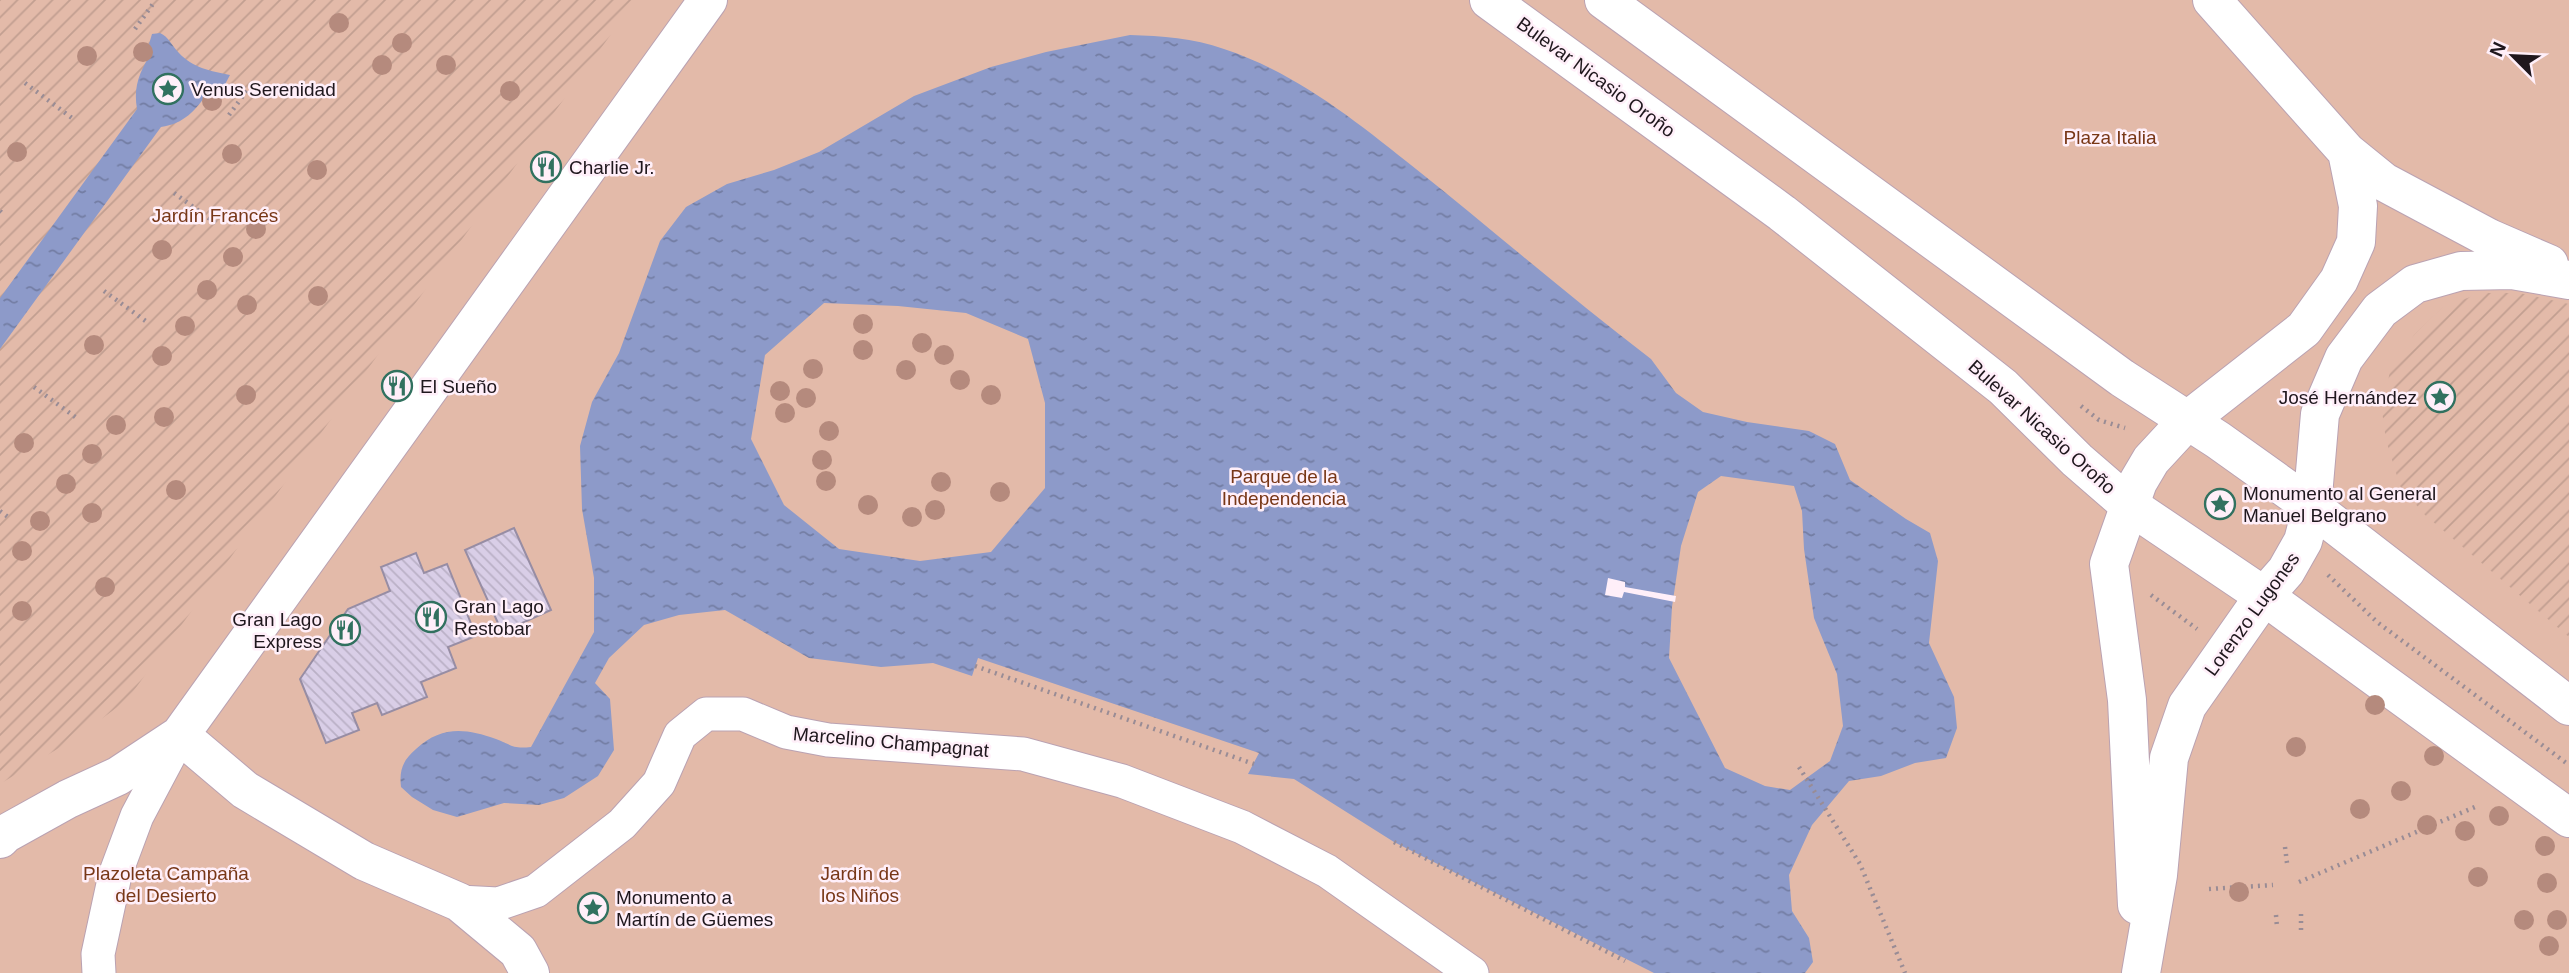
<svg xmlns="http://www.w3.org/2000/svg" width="2569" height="973" font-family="Helvetica,sans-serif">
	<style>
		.park { fill: #e3baa9 }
		.garden { fill: url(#garden-furrows) }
		.water { fill: url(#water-ripples); fill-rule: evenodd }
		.pier { fill: #ffeff9 }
		.building { fill: url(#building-back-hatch); stroke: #978da4; stroke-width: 2 }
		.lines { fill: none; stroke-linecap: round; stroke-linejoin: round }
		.pedestrian-casing { stroke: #baa2b2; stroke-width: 35 }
		.minor-casing { stroke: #baa2b2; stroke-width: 40 }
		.primary-casing { stroke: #baa2b2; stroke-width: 40 }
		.path { stroke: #998c95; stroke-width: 4.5; stroke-dasharray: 2 5; stroke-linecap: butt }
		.pedestrian { stroke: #fff; stroke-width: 33 }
		.minor { stroke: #fff; stroke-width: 38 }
		.primary { stroke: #fff; stroke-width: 38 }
		.tree { fill: #b58a7d }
		.labels { text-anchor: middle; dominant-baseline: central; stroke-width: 5; stroke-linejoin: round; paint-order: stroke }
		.street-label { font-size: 19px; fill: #1f171d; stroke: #ffeff9 }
		.poi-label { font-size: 19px; fill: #1f171d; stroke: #ffeff9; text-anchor: start }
		.park-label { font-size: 19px; fill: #783717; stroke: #ffeff9 }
	</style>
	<defs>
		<pattern id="garden-furrows" width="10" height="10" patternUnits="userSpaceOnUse" patternTransform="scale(1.75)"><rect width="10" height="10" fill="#e3baa9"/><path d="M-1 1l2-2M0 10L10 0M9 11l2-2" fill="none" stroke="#c29f91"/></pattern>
		<pattern id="water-ripples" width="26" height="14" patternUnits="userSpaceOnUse" patternTransform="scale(1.75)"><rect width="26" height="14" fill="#8d9ac9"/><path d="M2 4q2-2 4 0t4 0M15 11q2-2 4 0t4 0" fill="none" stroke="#737da3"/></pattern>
		<pattern id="building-back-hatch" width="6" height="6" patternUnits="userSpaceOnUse" patternTransform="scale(1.75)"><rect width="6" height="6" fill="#d9cee7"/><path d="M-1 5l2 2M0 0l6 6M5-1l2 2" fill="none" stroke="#bab0c6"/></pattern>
	</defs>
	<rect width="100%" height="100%" fill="#ffeff9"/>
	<path class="park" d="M0 0H2569V973H0Z"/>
	<path class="garden" d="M0 0H636L127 700 77 737 0 784Z
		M2481 293H2519L2569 304V637L2425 515 2400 486 2386 440 2382 411 2390 371 2414 335 2443 307Z"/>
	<path class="water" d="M160 33C169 37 172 46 179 53 193 68 211 71 230 75L222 90 208 92C196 110 184 124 161 127L0 349V298L137 109C133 86 140 71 152 52L149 44 152 34Z
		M1130 35C1162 36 1193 38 1224 49 1297 73 1357 122 1416 169 1495 232 1571 298 1651 359L1676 393 1703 412 1747 422 1809 431 1835 444 1850 480 1906 519 1930 533 1938 561 1929 643 1954 697 1957 728 1946 758 1915 763 1881 776 1849 781 1812 825 1789 875 1792 911 1809 938 1813 962 1805 973H1654L1394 842 1294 779 1248 774 1259 753 978 658 972 676 933 663 881 667 809 658 725 610 679 615 644 625 609 658 595 683 610 699 614 750 598 776 564 798 539 805 504 803 457 817 433 810 412 797 401 787C399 770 403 760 416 749 441 726 465 728 496 739 512 745 512 749 531 747L594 632V578L582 509 580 446 592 402 619 353 660 241 686 207 727 184 774 170 819 152 914 96 991 67 1046 52ZM824 303 898 306 966 313 1028 339 1045 403V488L991 552 920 561 839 549 784 505 751 439 765 355ZM1721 476 1794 486 1802 511 1804 549 1814 618 1837 674 1843 726 1830 761 1790 790 1765 786 1725 768 1669 658 1672 607 1681 546 1698 492Z"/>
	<path class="pier" d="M1608 578 1625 582V587L1676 596 1675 602 1624 592 1622 598 1605 595Z"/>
	<path class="building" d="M514 528 551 610 502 632 465 550Z
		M416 553 424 573 447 564 476 636 448 647 456 668 421 682 427 697 382 715 377 703 352 713 359 730 326 743 300 679 348 609 390 591 381 567Z"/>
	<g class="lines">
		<g class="pedestrian-casing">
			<path id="pedestrian" d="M459 902 498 904 536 891 622 824 659 783 680 735 706 714H743L786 732 828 740 1023 754 1122 781 1242 827 1327 871 1472 973
				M99 973 98 954 115 875 137 816 180 735"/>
		</g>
		<g class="minor-casing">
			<path id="minor" d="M2212 0 2347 152 2384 182 2489 238 2549 264
				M180 735 245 790 364 861 459 902 518 951 530 973
				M0 839 5 834 68 799 118 776 180 735 708 0
				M2137 905 2127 700 2109 564 2138 482 2151 460 2188 420 2304 329 2339 280 2356 242 2358 206 2347 152
				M2141 973 2158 875 2169 758 2187 706 2264 596 2286 571 2303 541 2312 507 2320 414 2344 358 2380 310 2415 284 2461 271 2512 270 2569 280"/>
		</g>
		<g class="primary-casing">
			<path id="primary" d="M1489 0 1782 213 2003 387 2077 460 2129 505 2264 596 2569 818
				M1604 0 2122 378 2218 440 2312 507 2569 706"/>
		</g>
		<path class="path" d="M135 29 155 1
			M25 83 72 118
			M229 115 248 89
			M174 193 217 224
			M0 211 3 214
			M104 291 147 322
			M34 387 78 419
			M2081 406 2099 420 2125 428
			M0 511 8 517
			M2328 575 2377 622 2569 765
			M2151 595 2197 629
			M975 666 1254 764
			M1799 767 1860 864 1905 973
			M1394 842 1625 961
			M2285 847 2287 863
			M2299 882 2475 807
			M2209 889 2273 885
			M2301 914V931
			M2276 915 2277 927"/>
		<use href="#pedestrian" class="pedestrian"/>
		<use href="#minor" class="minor"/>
		<use href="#primary" class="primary"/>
	</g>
	<g class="tree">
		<circle cx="339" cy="23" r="10"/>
		<circle cx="402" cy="43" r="10"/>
		<circle cx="143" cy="52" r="10"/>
		<circle cx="87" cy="56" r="10"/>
		<circle cx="382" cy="65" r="10"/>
		<circle cx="446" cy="65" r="10"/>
		<circle cx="510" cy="91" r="10"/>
		<circle cx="212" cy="101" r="10"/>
		<circle cx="17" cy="152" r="10"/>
		<circle cx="232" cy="154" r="10"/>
		<circle cx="317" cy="170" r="10"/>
		<circle cx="256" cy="229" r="10"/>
		<circle cx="162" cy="250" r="10"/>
		<circle cx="233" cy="257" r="10"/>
		<circle cx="207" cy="290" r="10"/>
		<circle cx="318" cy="296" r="10"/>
		<circle cx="247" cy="305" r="10"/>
		<circle cx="863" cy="324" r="10"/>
		<circle cx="185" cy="326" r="10"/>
		<circle cx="922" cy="343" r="10"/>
		<circle cx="94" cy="345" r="10"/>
		<circle cx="863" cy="350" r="10"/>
		<circle cx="944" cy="355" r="10"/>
		<circle cx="162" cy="356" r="10"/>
		<circle cx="813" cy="369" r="10"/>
		<circle cx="906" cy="370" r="10"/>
		<circle cx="960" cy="380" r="10"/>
		<circle cx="780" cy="391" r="10"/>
		<circle cx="246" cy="395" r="10"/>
		<circle cx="991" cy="395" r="10"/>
		<circle cx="806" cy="398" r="10"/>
		<circle cx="785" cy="413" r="10"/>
		<circle cx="164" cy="417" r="10"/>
		<circle cx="116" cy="425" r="10"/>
		<circle cx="829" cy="431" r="10"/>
		<circle cx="24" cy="443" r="10"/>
		<circle cx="92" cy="454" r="10"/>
		<circle cx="822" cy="460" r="10"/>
		<circle cx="826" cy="481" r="10"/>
		<circle cx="941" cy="482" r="10"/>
		<circle cx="66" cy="484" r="10"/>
		<circle cx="176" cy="490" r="10"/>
		<circle cx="1000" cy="492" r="10"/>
		<circle cx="868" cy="505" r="10"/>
		<circle cx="935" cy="510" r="10"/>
		<circle cx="92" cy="513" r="10"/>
		<circle cx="912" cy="517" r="10"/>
		<circle cx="40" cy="521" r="10"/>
		<circle cx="22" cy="551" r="10"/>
		<circle cx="105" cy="587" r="10"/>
		<circle cx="22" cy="611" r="10"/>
		<circle cx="2375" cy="705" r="10"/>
		<circle cx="2296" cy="747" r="10"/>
		<circle cx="2434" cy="756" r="10"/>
		<circle cx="2401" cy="791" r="10"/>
		<circle cx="2360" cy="809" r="10"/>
		<circle cx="2499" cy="816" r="10"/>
		<circle cx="2427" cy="825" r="10"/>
		<circle cx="2465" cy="831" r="10"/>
		<circle cx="2545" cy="846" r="10"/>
		<circle cx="2478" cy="877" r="10"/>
		<circle cx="2547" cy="883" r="10"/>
		<circle cx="2239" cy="892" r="10"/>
		<circle cx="2524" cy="920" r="10"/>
		<circle cx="2557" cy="920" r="10"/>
		<circle cx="2549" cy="946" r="10"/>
	</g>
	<defs>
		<g id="sight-ring" transform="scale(1.575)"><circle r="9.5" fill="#ffeff9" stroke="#31715f" stroke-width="1.5"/><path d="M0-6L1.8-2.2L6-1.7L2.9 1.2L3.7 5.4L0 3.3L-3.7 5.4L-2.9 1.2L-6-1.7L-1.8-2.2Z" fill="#31715f"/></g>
		<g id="restaurant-ring" transform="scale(1.575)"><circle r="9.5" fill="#ffeff9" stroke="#31715f" stroke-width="1.5"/><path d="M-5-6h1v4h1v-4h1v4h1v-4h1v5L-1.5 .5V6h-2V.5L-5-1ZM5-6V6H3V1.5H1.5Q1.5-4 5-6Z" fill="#31715f"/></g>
	</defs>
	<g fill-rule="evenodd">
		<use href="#sight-ring" x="168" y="89"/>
		<use href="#restaurant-ring" x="546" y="167"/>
		<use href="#restaurant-ring" x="397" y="386"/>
		<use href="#sight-ring" x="2440" y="397"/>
		<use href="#sight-ring" x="2220" y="504"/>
		<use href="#restaurant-ring" x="431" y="617"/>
		<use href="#restaurant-ring" x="345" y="630"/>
		<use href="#sight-ring" x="593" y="908"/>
	</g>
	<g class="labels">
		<g class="street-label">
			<text transform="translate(1596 77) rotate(36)">Bulevar Nicasio Oroño</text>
			<text transform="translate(2042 427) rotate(42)">Bulevar Nicasio Oroño</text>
			<text transform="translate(2252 614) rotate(-54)">Lorenzo Lugones</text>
			<text transform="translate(891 742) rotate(5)">Marcelino Champagnat</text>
		</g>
		<g class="poi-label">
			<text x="191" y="89">Venus Serenidad</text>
			<text x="569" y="167">Charlie Jr.</text>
			<text x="420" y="386">El Sueño</text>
			<text x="2417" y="397" text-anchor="end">José Hernández</text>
			<text x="2243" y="493">Monumento al General<tspan x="2243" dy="22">Manuel Belgrano</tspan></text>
			<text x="454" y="606">Gran Lago<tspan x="454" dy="22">Restobar</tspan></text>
			<text x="322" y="619" text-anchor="end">Gran Lago<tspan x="322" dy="22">Express</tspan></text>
			<text x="616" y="897">Monumento a<tspan x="616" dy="22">Martín de Güemes</tspan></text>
		</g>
		<g class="park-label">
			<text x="2110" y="137">Plaza Italia</text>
			<text x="215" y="215">Jardín Francés</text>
			<text x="1284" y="476">Parque de la<tspan x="1284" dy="22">Independencia</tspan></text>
			<text x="166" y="873">Plazoleta Campaña<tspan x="166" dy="22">del Desierto</tspan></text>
			<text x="860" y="873">Jardín de<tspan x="860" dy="22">los Niños</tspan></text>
		</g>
	</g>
	<g transform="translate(2513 56) rotate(294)" stroke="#ffeff9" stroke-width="5" paint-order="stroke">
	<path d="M0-5L12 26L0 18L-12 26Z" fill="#1f171d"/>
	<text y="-10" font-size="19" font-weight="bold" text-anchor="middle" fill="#1f171d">N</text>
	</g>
</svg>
